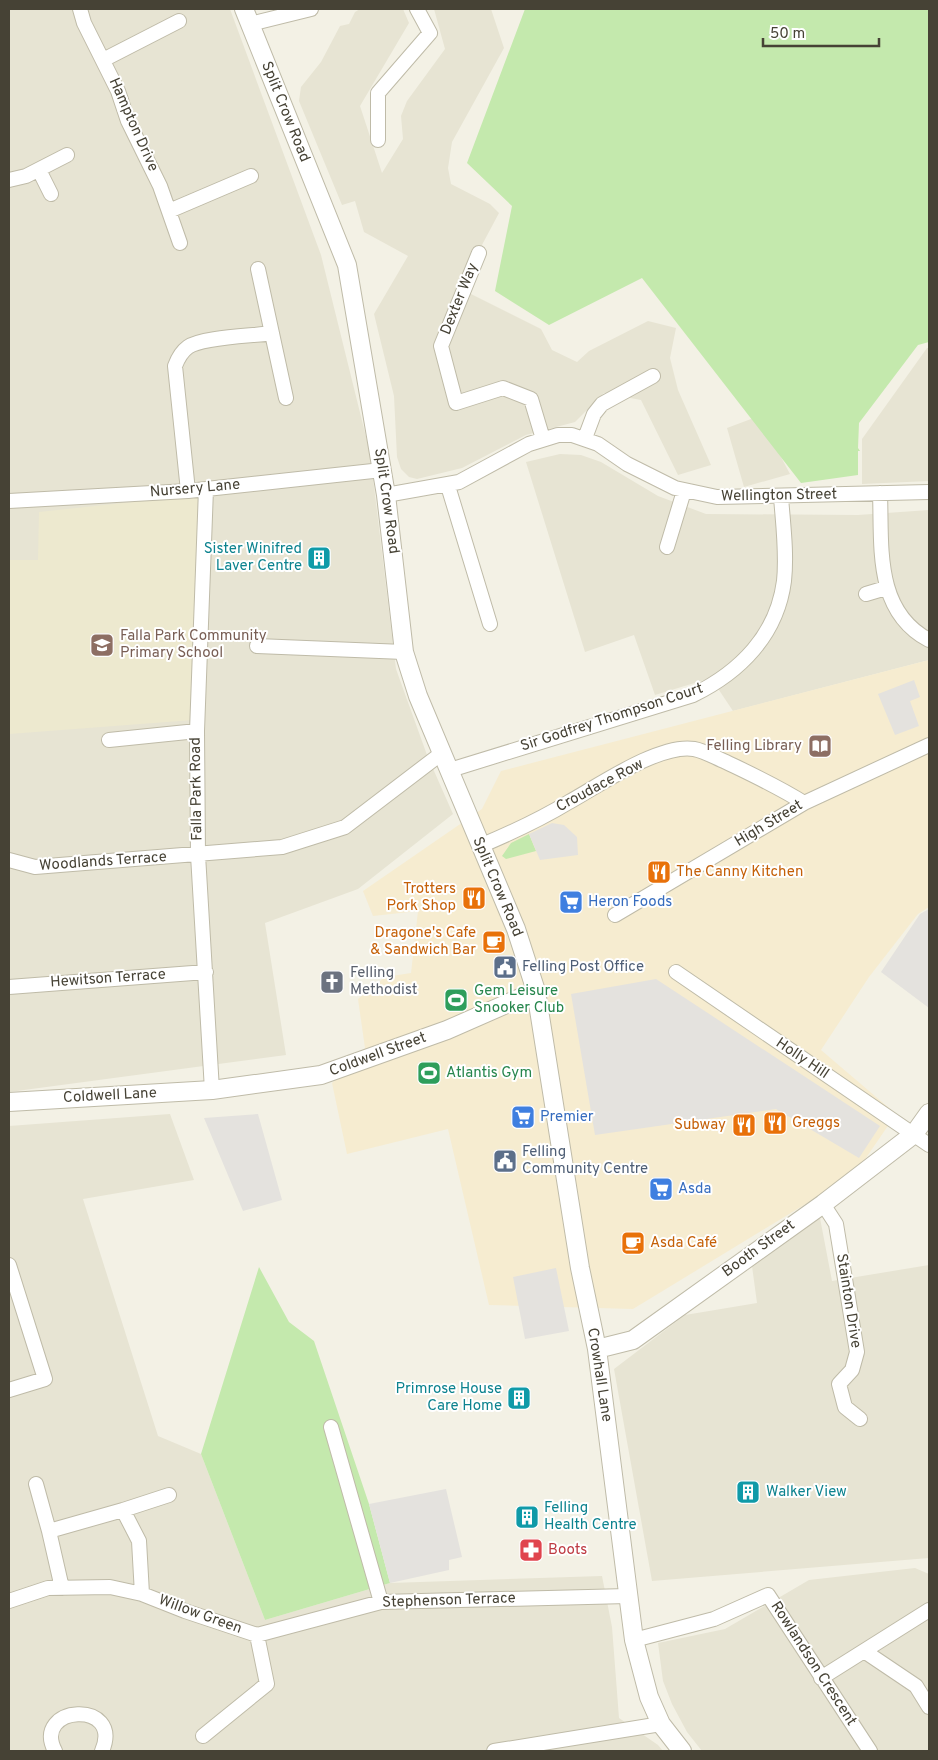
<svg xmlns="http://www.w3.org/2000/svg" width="938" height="1760" font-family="Overpass,sans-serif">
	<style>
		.residential { fill: #e7e4d3 }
		.commercial { fill: #f6ecd0 }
		.education { fill: #ede9cf }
		.green { fill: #c4e9ad }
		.parking { fill: #e4e2de }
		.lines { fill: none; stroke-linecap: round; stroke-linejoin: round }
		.minor-casing { stroke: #bfbba8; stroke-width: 16 }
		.tertiary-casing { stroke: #bfbba8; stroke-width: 20 }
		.minor { stroke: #fff; stroke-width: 14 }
		.tertiary { stroke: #fff; stroke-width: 18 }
		.labels { text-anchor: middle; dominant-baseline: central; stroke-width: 4; stroke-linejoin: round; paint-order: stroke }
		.street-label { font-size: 15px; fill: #464235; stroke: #fff }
		.culture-label { font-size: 15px; fill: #0d838f; stroke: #fff; text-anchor: end }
		.education-label { font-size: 15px; fill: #785e54; stroke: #fff; text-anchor: start }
		.food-label { font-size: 15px; fill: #c56008; stroke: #fff; text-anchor: start }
		.shop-label { font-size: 15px; fill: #366cbe; stroke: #fff; text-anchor: start }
		.service-label { font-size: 15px; fill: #4e5e75; stroke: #fff; text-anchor: start }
		.worship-label { font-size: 15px; fill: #5b616d; stroke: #fff; text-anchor: start }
		.leisure-label { font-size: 15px; fill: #27864d; stroke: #fff; text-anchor: start }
		.health-label { font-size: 15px; fill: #be3a42; stroke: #fff; text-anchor: start }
	</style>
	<rect width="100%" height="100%" fill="#f3f1e5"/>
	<path class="residential" d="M9 9H230L321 255 370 453 396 669 427 755 453 814 358 889 265 923 286 1055 9 1092Z
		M360 9H403L409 23 360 106 382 173 403 139 401 116 407 101 445 49 434 9H491L504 48 452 142 448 168 451 184 490 204 499 213 459 288 541 329 552 350 577 362 589 351 648 321 676 328 670 358 678 390 711 465 678 475 641 400 604 393 575 422 526 435 462 468 417 479 409 477 401 469 397 457 394 396 374 314 408 256 364 232 355 201 342 205 299 101 301 87 321 62 340 26 349 24 355 12Z
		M927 348H929V481L862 484V439Z
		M759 416 790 474 744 487 727 428Z
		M560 454 581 455 601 462 658 496 706 514 858 515 929 510V660L733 711 711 678 655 695 634 635 585 652 526 462Z
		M170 1114 194 1180 83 1199 158 1436 201 1454 265 1620 390 1583 602 1576 612 1627 619 1718 658 1745 663 1751H9V1126Z
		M820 1218 832 1281 929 1265V1558L652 1581 614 1369 685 1315 757 1303 752 1266Z
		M915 1568 929 1574V1751H702L687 1732 672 1704 663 1681 658 1643 725 1629 809 1580Z"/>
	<path class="commercial" d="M929 660V907L918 914 869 977 821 1050 896 1114 855 1174 633 1309 489 1305 448 1129 347 1154 332 1083 365 1048 358 999 385 977 411 973 418 911 373 916 363 891 482 809 501 771Z"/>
	<path class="education" d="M198 495 193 720 9 734V560H38L39 512Z"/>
	<path class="green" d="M525 9H929V342L918 345 859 423 858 448 860 451H858V475L801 483 642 278 549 325 495 291 512 206 467 163Z
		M529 834 536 851 506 859 502 856 511 843Z
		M259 1267 289 1322 314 1341 369 1504 390 1583 265 1620 201 1454Z"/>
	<path class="parking" d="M914 680 920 697 910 701 919 726 895 735 878 694Z
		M552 823 564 825 577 837 578 855 540 860 529 834Z
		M929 909V1008L881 972 920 914Z
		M656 979 880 1126 859 1158 776 1109 595 1135 571 994Z
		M258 1114 282 1200 243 1211 204 1118Z
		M556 1268 569 1331 525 1339 513 1277Z
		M446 1489 462 1557 449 1560V1570L390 1583 369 1504Z"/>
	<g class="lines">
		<g class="minor-casing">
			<path id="minor" d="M80 9 84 23 118 91 128 121 160 186 180 243
				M250 24 311 9
				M103 60 179 21
				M378 140V93L430 33 417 9
				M39 170 51 194
				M9 180 26 176 67 155
				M169 211 251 176
				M479 253 441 346 456 403 503 388 531 399 543 439
				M258 269 286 398
				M585 438 594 414 602 404 653 376
				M448 486 490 624
				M206 489 197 731 198 855 212 1090
				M188 491 175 366C178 358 181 352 188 347 202 337 253 336 272 333
				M880 493C882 546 874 611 929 640
				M386 495 459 482 529 444 558 435H572L598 444 627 464 675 488 717 497 929 492
				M9 501 188 491 382 470
				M667 547 684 491
				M866 594 886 588
				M257 646 404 652
				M109 740 197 731
				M450 770 693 695C740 672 777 635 784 581 787 553 783 524 781 497
				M480 846C511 833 541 819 569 802 598 786 660 743 694 749 705 751 716 758 726 762 753 775 779 787 804 803
				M9 860 35 867 282 847 345 827 442 753
				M615 915 804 803 929 745
				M676 972 929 1145
				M9 987 206 972
				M823 1204 836 1224 857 1352 852 1370 839 1384 845 1407 860 1419
				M9 1265 45 1379 9 1390
				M331 1427 381 1602
				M36 1484 49 1531
				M123 1510 169 1495
				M62 1588 49 1531 123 1510 139 1541 142 1594
				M9 1601 48 1588 110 1587 142 1594 185 1611 257 1635
				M634 1640 714 1619 768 1595 870 1751
				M864 1651 916 1686 929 1707
				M821 1678 929 1610
				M203 1736 267 1684 257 1635 381 1602 628 1596
				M55 1751C31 1705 124 1699 102 1751
				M494 1751 661 1724"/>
		</g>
		<g class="tertiary-casing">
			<path id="tertiary" d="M244 9 347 265 386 495 404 652 418 696 516 929 536 991 580 1268 597 1349 634 1640 649 1697 661 1724 682 1751
				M9 1102 212 1090 321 1075 447 1030 536 991
				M597 1349 633 1340 823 1204 914 1134 929 1113"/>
		</g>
		<use href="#minor" class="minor"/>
		<use href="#tertiary" class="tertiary"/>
	</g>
	<defs>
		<g id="building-square" transform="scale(1.25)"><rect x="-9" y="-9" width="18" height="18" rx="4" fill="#0f9aa8" stroke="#fff"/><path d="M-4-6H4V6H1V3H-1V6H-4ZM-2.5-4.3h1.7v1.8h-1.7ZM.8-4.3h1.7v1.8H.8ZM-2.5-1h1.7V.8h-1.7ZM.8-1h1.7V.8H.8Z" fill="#fff"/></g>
		<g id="school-square" transform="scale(1.25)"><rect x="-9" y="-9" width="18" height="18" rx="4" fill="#8d6e63" stroke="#fff"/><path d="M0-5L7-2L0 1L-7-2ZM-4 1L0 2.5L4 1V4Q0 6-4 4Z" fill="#fff"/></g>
		<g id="library-square" transform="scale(1.25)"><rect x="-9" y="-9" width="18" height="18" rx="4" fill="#8d6e63" stroke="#fff"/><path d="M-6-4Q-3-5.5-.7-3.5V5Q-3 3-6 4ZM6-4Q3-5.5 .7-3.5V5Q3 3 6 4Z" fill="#fff"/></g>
		<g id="restaurant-square" transform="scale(1.25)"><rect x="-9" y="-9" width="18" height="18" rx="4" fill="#e8710a" stroke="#fff"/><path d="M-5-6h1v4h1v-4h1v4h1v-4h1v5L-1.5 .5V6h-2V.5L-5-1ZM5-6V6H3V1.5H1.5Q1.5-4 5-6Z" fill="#fff"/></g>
		<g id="supermarket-square" transform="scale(1.25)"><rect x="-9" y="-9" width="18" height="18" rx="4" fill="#3f7fe0" stroke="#fff"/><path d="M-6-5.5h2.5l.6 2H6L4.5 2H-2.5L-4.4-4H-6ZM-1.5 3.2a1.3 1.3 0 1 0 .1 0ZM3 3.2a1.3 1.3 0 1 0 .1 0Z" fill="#fff"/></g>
		<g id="cafe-square" transform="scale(1.25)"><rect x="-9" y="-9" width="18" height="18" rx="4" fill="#e8710a" stroke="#fff"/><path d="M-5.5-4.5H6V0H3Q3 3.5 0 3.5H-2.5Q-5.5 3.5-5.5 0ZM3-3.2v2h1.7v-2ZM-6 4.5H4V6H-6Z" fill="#fff"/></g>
		<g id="civic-square" transform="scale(1.25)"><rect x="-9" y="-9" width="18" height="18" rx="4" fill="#5c6f8a" stroke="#fff"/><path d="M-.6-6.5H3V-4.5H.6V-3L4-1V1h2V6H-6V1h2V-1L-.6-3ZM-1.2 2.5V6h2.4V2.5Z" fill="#fff"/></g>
		<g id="church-square" transform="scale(1.25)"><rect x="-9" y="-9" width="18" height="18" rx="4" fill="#6b7280" stroke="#fff"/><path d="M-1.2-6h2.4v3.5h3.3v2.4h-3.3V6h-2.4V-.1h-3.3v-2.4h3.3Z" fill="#fff"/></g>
		<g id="stadium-square" transform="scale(1.25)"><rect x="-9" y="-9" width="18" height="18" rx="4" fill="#2e9e5b" stroke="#fff"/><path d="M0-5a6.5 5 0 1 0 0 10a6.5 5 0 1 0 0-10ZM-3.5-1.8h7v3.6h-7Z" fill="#fff"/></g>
		<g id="pharmacy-square" transform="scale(1.25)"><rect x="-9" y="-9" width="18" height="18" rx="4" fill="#e0444e" stroke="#fff"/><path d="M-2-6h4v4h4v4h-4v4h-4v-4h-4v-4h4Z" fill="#fff"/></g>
	</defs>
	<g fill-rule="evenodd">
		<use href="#building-square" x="319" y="558"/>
		<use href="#school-square" x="102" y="645"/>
		<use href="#library-square" x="820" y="746"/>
		<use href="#restaurant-square" x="659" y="872"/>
		<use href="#restaurant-square" x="474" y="898"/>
		<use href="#supermarket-square" x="571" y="902"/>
		<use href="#cafe-square" x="494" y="942"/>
		<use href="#civic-square" x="505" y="967"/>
		<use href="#church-square" x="332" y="982"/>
		<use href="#stadium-square" x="456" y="1000"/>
		<use href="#stadium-square" x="429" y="1073"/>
		<use href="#supermarket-square" x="523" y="1117"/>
		<use href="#restaurant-square" x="775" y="1123"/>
		<use href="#restaurant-square" x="744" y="1125"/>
		<use href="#civic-square" x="505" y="1161"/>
		<use href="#supermarket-square" x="661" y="1189"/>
		<use href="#cafe-square" x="633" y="1243"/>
		<use href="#building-square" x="519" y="1398"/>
		<use href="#building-square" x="748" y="1492"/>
		<use href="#building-square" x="527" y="1517"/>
		<use href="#pharmacy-square" x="531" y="1550"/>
	</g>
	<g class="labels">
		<g class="street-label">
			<text transform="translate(285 112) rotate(68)">Split Crow Road</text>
			<text transform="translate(133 125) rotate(66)">Hampton Drive</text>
			<text transform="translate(460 299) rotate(-68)">Dexter Way</text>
			<text transform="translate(195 489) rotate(-5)">Nursery Lane</text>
			<text transform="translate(779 496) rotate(-1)">Wellington Street</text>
			<text transform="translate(386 501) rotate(82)">Split Crow Road</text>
			<text transform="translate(612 718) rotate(-18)">Sir Godfrey Thompson Court</text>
			<text transform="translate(600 786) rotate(-28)">Croudace Row</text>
			<text transform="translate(197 789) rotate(-91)">Falla Park Road</text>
			<text transform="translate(769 824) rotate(-31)">High Street</text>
			<text transform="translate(103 862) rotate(-4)">Woodlands Terrace</text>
			<text transform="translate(497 887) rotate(67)">Split Crow Road</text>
			<text transform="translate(108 979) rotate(-4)">Hewitson Terrace</text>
			<text transform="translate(378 1055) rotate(-20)">Coldwell Street</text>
			<text transform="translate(802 1059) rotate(34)">Holly Hill</text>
			<text transform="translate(110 1096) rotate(-3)">Coldwell Lane</text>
			<text transform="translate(759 1249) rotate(-36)">Booth Street</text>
			<text transform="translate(848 1301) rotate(81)">Stainton Drive</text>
			<text transform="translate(599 1375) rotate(81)">Crowhall Lane</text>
			<text transform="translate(449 1601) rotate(-2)">Stephenson Terrace</text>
			<text transform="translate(200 1615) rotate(20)">Willow Green</text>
			<text transform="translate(813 1664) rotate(57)">Rowlandson Crescent</text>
		</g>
		<g class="culture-label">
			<text x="302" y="549">Sister Winifred<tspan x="302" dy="17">Laver Centre</tspan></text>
			<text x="502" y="1389">Primrose House<tspan x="502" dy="17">Care Home</tspan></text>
			<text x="766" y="1492" text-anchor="start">Walker View</text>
			<text x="544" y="1508" text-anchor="start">Felling<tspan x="544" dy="17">Health Centre</tspan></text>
		</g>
		<g class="education-label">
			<text x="120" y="636">Falla Park Community<tspan x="120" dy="17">Primary School</tspan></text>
			<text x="802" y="746" text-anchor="end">Felling Library</text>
		</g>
		<g class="food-label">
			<text x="676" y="872">The Canny Kitchen</text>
			<text x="456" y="889" text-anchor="end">Trotters<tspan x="456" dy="17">Pork Shop</tspan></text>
			<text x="476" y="933" text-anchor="end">Dragone's Cafe<tspan x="476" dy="17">&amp; Sandwich Bar</tspan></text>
			<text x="792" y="1123">Greggs</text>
			<text x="726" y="1125" text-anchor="end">Subway</text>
			<text x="650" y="1243">Asda Café</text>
		</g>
		<g class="shop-label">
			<text x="588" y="902">Heron Foods</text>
			<text x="540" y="1117">Premier</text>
			<text x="678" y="1189">Asda</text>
		</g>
		<g class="service-label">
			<text x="522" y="967">Felling Post Office</text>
			<text x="522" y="1152">Felling<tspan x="522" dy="17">Community Centre</tspan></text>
		</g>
		<g class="worship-label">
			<text x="350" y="973">Felling<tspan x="350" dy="17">Methodist</tspan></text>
		</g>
		<g class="leisure-label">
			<text x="474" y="991">Gem Leisure<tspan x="474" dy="17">Snooker Club</tspan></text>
			<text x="446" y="1073">Atlantis Gym</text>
		</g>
		<g class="health-label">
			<text x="548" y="1550">Boots</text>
		</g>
	</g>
	<rect width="938" height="1760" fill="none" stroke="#464235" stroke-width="20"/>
	<path d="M763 38v8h116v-8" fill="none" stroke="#464235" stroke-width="2.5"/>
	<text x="770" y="38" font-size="15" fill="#464235" stroke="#ffffff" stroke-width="4" paint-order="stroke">50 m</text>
</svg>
